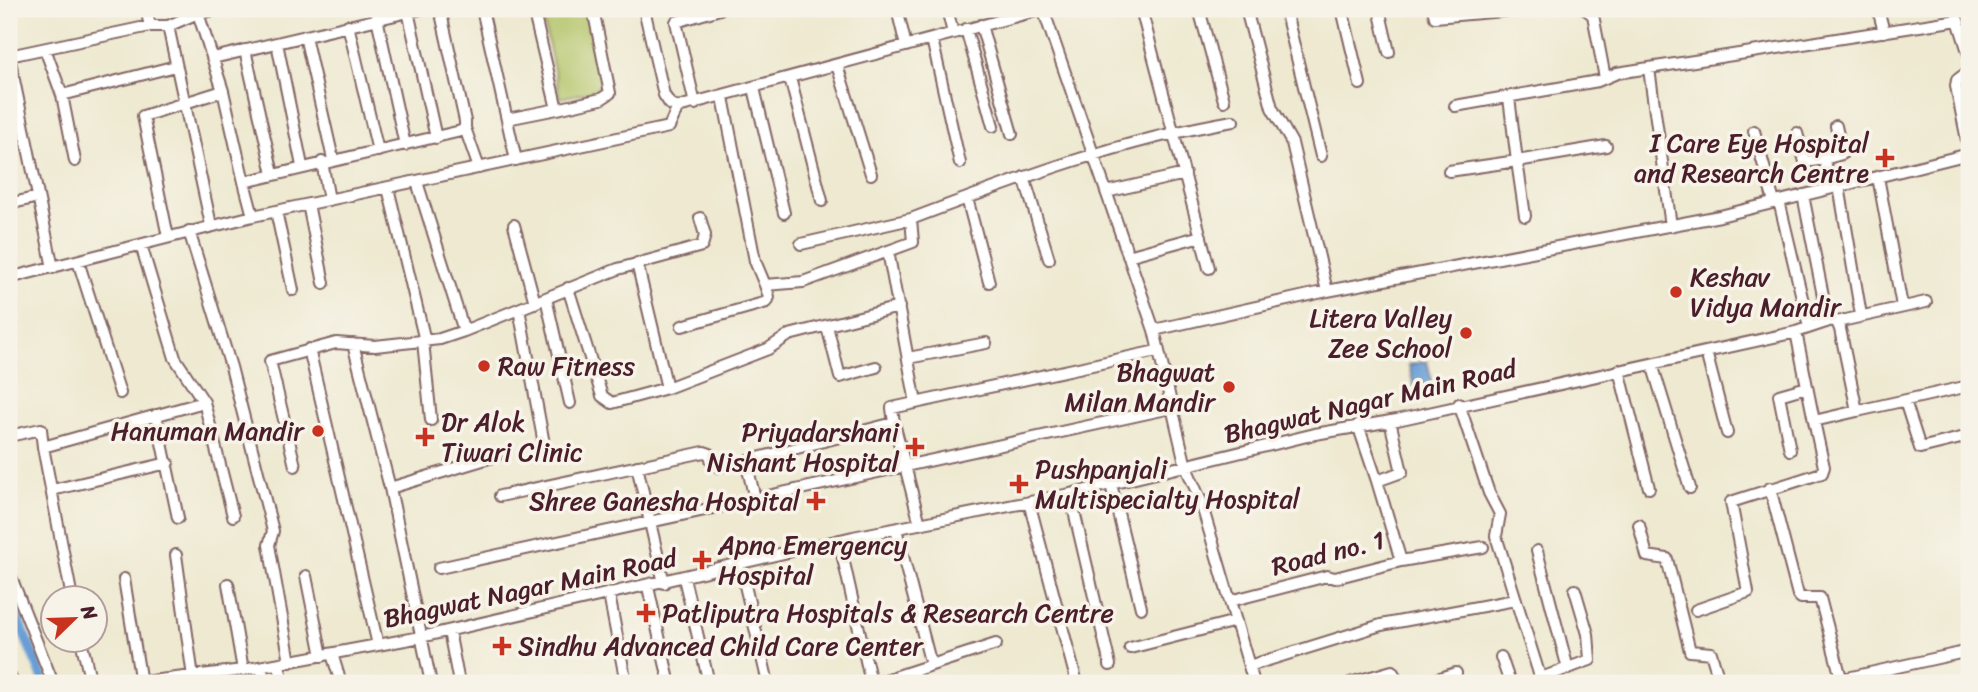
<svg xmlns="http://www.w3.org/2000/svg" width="1978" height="692" font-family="Sriracha,sans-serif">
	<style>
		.green { fill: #b2c467; stroke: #7e7249; stroke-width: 2 }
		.water { fill: #679ed5; stroke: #585e80; stroke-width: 2 }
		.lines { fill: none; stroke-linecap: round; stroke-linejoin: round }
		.canal { stroke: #679ed5; stroke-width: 10 }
		.street-casing { stroke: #836665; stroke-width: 14 }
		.street { stroke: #fff; stroke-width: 10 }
		.poi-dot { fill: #c8321e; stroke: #f7f3e8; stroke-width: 2.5 }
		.labels { text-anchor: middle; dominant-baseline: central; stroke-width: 7; stroke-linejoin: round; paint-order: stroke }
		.poi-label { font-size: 26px; fill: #4a1f2b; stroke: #f7f3e8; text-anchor: start }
		.street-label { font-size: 26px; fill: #4a1f2b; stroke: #f7f3e8 }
	</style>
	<rect width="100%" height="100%" fill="#f7f3e8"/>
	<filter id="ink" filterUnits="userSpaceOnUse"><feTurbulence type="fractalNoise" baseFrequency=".0143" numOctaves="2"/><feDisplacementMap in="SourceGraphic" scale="14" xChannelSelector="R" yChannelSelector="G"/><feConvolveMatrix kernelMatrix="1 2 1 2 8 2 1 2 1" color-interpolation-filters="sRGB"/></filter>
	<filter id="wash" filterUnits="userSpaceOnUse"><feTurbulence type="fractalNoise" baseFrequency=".00686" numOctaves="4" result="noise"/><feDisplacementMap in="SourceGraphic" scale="28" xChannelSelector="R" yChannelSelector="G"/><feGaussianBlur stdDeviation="1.57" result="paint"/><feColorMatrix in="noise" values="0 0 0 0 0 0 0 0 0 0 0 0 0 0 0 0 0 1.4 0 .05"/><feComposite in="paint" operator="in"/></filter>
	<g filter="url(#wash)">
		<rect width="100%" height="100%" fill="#eee9d0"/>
		<path class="green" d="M541 9H586L601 83 594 91 560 98Z"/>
		<path class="water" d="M1427 361 1435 395 1417 399 1409 365Z"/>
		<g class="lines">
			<path class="canal" d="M9 599 45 683"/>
		</g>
	</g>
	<g filter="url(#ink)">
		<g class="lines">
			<g class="street-casing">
				<path id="street" d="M146 9 150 26
					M197 9 198 13 219 9
					M482 9 516 160
					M533 9 557 109 601 99 610 93 593 9
					M644 9 664 95 670 104 678 107 1043 9 1154 330 1186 467 1200 499 1254 683
					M897 9 906 46
					M947 9 953 33
					M1141 9 1209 268
					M1199 9 1224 101
					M1246 9 1272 108 1292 143 1327 291
					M1285 9 1321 156
					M1342 9 1360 84
					M1379 9 1389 52
					M1433 9 1435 17 1526 9
					M1585 9 1593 15 1605 78
					M1878 9 1884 32
					M408 11 436 138
					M377 18 405 145
					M348 25 378 151
					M981 25 1012 134
					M168 26 211 225
					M966 29 993 126
					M305 36 333 159
					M932 39 960 163
					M277 43 302 166
					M45 49 62 95 75 161
					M245 50 273 174
					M9 56 150 26H168L198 13 223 91
					M9 56 53 268
					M213 58 421 9
					M837 65 871 174
					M1649 69 1671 226
					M1969 71 1957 80 1956 86 1969 150
					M790 78 822 201
					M754 88 784 213
					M62 95 176 66
					M723 97 755 261 765 285 803 282 913 242 911 219C1017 179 1121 140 1233 121
					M1509 98 1517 161 1606 146
					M695 104 676 22 720 9
					M1455 106 1598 81 1617 73 1958 20 1969 55
					M507 119 557 109
					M465 128 479 168
					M1754 131 1774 202
					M1797 133 1805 162 1824 159 1832 188
					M1824 159 1842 154 1836 126
					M322 162 329 200
					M1449 171 1517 161 1525 216
					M1024 177 1049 259
					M1878 177 1902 306
					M244 182 253 216
					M1839 186 1861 315
					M388 188 425 341
					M1106 192 1185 174
					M1803 195 1828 321
					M967 198 989 282
					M1779 201 1809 327
					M9 204 38 197
					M308 204 324 283
					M276 211 293 290
					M514 225 535 303
					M189 231 231 367 273 531 269 545 290 662
					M168 237 143 116 223 91 244 182 461 131 465 128V121L440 9
					M801 244 911 219
					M141 245 175 358 204 402 233 516
					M888 251 916 403
					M1128 256 1201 236
					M78 261 120 393
					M637 263 667 388
					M9 278 253 216 669 127 678 107
					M568 288 602 396 612 403 667 388 768 349 789 335 899 307
					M546 298 570 403
					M519 309 544 444
					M1837 322 1926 302
					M682 326 767 302 769 297 765 285
					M827 326 840 377 876 367
					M1154 330 1327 291 1720 216 1969 154
					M464 331 618 269 702 246 705 235 700 218
					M1796 332 1814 421 1857 411
					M423 341 431 420
					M353 344 390 488 431 683
					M309 349 378 645
					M1706 352 1727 433
					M908 358 986 343
					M1652 364 1690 488
					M1619 370 1649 488
					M1905 401 1920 448 1969 436
					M1459 404 1489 493 1500 514 1496 536 1542 683
					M156 415 178 518
					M894 423 920 524
					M1358 425 1377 481 1402 472 1390 421
					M9 436 41 429 43 447 204 402
					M43 447 72 598
					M1790 450 1779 395 1807 387
					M758 458 894 423 892 408 1157 351
					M746 461 755 499
					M295 466 270 361 336 343 375 346 440 339 464 331 417 182
					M637 466 664 583
					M1377 481 1401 561
					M1111 484 1141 608
					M390 488 496 456
					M1770 488 1798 595 1801 598H1820L1841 678
					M52 490 168 463
					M1070 494 1110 665
					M500 496 704 452 710 454 712 463 719 467 735 463
					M1029 502 1077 683
					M1639 525 1647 556 1667 559 1690 651 1711 653 1720 683
					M896 529 931 665
					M839 540 871 683
					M1537 551 1568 669
					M176 555 193 677
					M740 564 768 683
					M439 568 1171 408
					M9 572 53 683
					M306 576 322 656
					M684 578 709 683
					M124 579 141 683
					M228 584 243 670
					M648 587 668 676
					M609 595 626 683
					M1230 601 1327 576 1335 578 1401 561 1483 547
					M1696 610 1748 592 1731 502 1822 473 1824 467 1814 421
					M449 631 459 683
					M81 640 91 683
					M1130 648 1236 621
					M332 654 341 683
					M1501 657 1510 683
					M278 664 284 683
					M1249 666 1381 625 1515 600
					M261 667 265 683
					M9 674 13 683
					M1541 678 1590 660 1588 634 1575 590
					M134 683 243 670 421 637 853 537 1070 494 1315 434 1397 420 1796 332 1832 320 1837 322 1840 329 1857 411 1969 386
					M876 683 996 644
					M1350 683 1392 671 1399 683
					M1425 683 1456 673
					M1825 683 1969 651"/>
			</g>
			<use href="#street" class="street"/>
		</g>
	</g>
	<g class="poi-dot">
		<path d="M1881.5 147.5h7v7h7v7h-7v7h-7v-7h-7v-7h7z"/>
		<circle cx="1676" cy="292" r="7"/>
		<circle cx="1466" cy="333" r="7"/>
		<circle cx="484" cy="366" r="7"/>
		<circle cx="1229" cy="387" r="7"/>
		<circle cx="318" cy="431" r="7"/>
		<path d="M421.5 426.5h7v7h7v7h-7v7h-7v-7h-7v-7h7z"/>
		<path d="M911.5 436.5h7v7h7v7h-7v7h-7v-7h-7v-7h7z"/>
		<path d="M1015.5 473.5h7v7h7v7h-7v7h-7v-7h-7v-7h7z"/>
		<path d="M812.5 490.5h7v7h7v7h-7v7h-7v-7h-7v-7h7z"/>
		<path d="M698.5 549.5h7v7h7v7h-7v7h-7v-7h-7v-7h7z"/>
		<path d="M642.5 602.5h7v7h7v7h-7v7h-7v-7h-7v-7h7z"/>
		<path d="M498.5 635.5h7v7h7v7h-7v7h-7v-7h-7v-7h7z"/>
	</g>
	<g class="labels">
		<g class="poi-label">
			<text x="1869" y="143" text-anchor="end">I Care Eye Hospital<tspan x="1869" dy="30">and Research Centre</tspan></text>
			<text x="1690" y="277">Keshav<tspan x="1690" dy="30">Vidya Mandir</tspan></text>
			<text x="1452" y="318" text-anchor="end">Litera Valley<tspan x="1452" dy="30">Zee School</tspan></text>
			<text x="498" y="366">Raw Fitness</text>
			<text x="1215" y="372" text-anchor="end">Bhagwat<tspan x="1215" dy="30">Milan Mandir</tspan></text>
			<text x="441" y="422">Dr Alok<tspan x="441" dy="30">Tiwari Clinic</tspan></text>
			<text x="304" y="431" text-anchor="end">Hanuman Mandir</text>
			<text x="899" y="432" text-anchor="end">Priyadarshani<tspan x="899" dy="30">Nishant Hospital</tspan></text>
			<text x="1035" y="469">Pushpanjali<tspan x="1035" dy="30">Multispecialty Hospital</tspan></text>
			<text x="800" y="501" text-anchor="end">Shree Ganesha Hospital</text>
			<text x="718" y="545">Apna Emergency<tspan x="718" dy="30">Hospital</tspan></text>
			<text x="662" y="613">Patliputra Hospitals &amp; Research Centre</text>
			<text x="518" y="646">Sindhu Advanced Child Care Center</text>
		</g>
		<g class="street-label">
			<text transform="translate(1370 401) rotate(-13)">Bhagwat Nagar Main Road</text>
			<text transform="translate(1328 553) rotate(-14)">Road no. 1</text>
			<text transform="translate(530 588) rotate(-12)">Bhagwat Nagar Main Road</text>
		</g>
	</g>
	<rect width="1978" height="692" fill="none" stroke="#f7f3e8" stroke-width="35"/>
	<g transform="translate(74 619) rotate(67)"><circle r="33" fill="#f7f3e8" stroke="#b29e9c" stroke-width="2"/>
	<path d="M0-5L12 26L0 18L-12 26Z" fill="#c8321e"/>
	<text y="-10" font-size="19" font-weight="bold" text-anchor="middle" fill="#4a1f2b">N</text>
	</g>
</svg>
